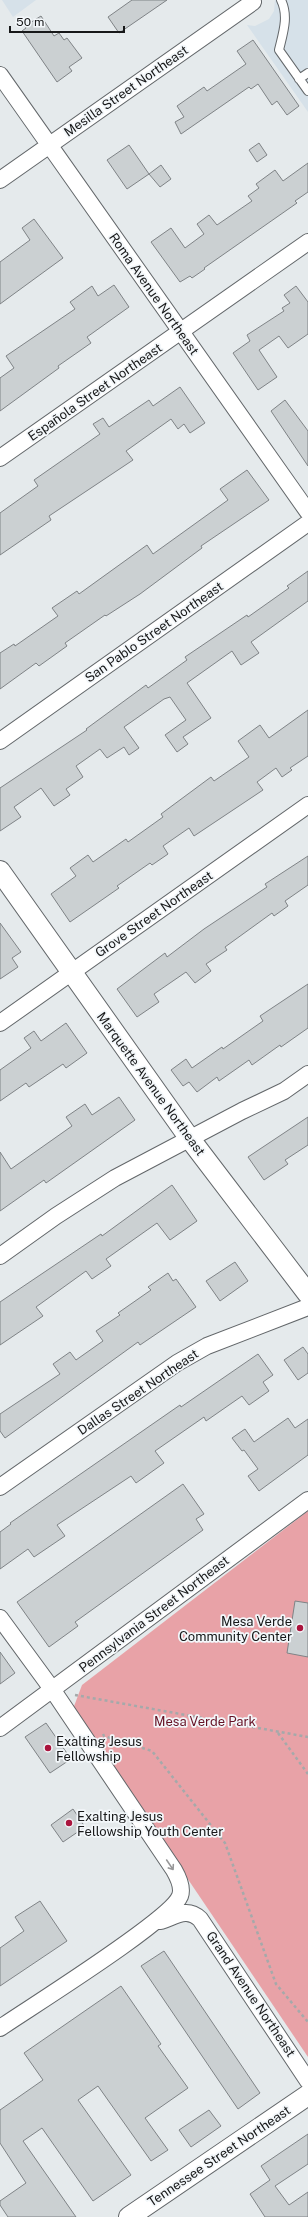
<svg xmlns="http://www.w3.org/2000/svg" width="308" height="2217" font-family="'Public Sans',sans-serif">
	<style>
		.built { fill: #d6e1e9 }
		.green { fill: #e8a2a7 }
		.building { fill: #cbd0d2; stroke: #7f8386 }
		.lines { fill: none; stroke-linecap: round; stroke-linejoin: round }
		.service-casing { stroke: #63676a; stroke-width: 10 }
		.minor-casing { stroke: #63676a; stroke-width: 18 }
		.tertiary-casing { stroke: #63676a; stroke-width: 22 }
		.path { stroke: #a5a9aa; stroke-width: 2.5; stroke-dasharray: 3 3; stroke-linecap: butt }
		.service { stroke: #fff; stroke-width: 8 }
		.minor { stroke: #fff; stroke-width: 16 }
		.tertiary { stroke: #fff; stroke-width: 20 }
		.oneway { stroke: #979798 }
		.poi-dot { fill: #aa143d; stroke: #f3f7fa; stroke-width: 1.5 }
		.labels { text-anchor: middle; dominant-baseline: central; stroke-width: 3.5; stroke-linejoin: round; paint-order: stroke }
		.street-label { font-size: 13px; fill: #171819; stroke: #f3f7fa }
		.poi-label { font-size: 13px; fill: #171819; stroke: #f3f7fa; text-anchor: start }
		.park-label { font-size: 13px; fill: #661225; stroke: #f3f7fa }
	</style>
	<rect width="100%" height="100%" fill="#e5eaec"/>
	<path class="built" d="M2 0H36L13 17Z
		M275 0H308V112L247 25 255 26 269 19 274 11Z"/>
	<path class="green" d="M308 1511V2057L73 1709 82 1685Z"/>
	<path class="building" d="M132 0H167L119 33 108 17Z
		M41 16 54 36 59 33 64 40 67 38 82 58 69 67 72 71 57 82 22 31 26 28 25 26Z
		M253 40 299 106 287 115 277 101 272 105 258 84 251 89 249 87 181 134 175 122 184 117 177 106 204 87 207 91 246 64 237 51Z
		M259 143 267 155 257 162 249 150Z
		M129 145 149 174 127 189 107 160Z
		M308 163V192L295 201 297 203 204 268 205 269 192 278 190 276 180 282 151 242 171 228 185 248 204 234 197 224 209 215 217 225 252 201 248 196 259 188 256 184 275 170 283 181Z
		M161 165 171 179 160 187 149 174Z
		M34 219 63 258 0 304V262L30 240 22 228Z
		M114 285 129 307 87 337 91 343 58 366 59 368 0 411V378L14 368 6 356 75 309 70 302 92 286 98 296Z
		M296 286 308 302V334L288 348 279 336 259 350 277 377 258 390 233 353 250 341 247 335 284 311 282 308 290 303 284 295Z
		M180 387 205 423 190 433 184 424 178 429 171 419 126 451 133 460 49 516 51 520 0 555V513L38 486 34 480 100 434 93 424 103 418 109 427 149 400 153 406Z
		M285 400 308 431V466L271 411Z
		M247 470 269 500 201 546 202 548 140 594 106 616 105 615 65 643 67 646 39 666 36 663 0 689V653L14 644 15 646 58 616 52 608 77 591 79 594 147 545 153 554 228 500 220 489Z
		M308 571V601L251 642 259 653 241 665 232 651 187 683 211 718 183 737 188 744 177 752 165 735 186 720 170 697 164 699 124 727 139 748 129 755 124 747 107 758 100 749 76 766 83 777 66 789 70 795 54 806 41 788 14 807 21 817 0 831V788L87 730 86 729 146 685 148 688 187 660 185 657 247 615 248 617 289 588 287 586Z
		M308 710V756L290 768 292 770 282 777 276 768 257 782 263 790 194 836 189 828 163 846 168 854 152 865 150 863 117 886 119 888 70 922 51 894 76 876 70 868 88 855 93 862 126 839 128 842 163 817 161 814 188 794 211 777 214 781 249 757 238 741 260 725 269 738Z
		M308 856V885L285 901 288 906 274 916 272 913 225 947 227 950 206 964 211 971 195 983 186 972 154 994 159 1002 137 1017 117 989 165 953 167 957 204 929 267 887 265 884Z
		M0 923 21 952 12 958 18 967 0 979Z
		M308 984V1028L281 1047 280 1045 252 1065 249 1060 219 1081 217 1077 197 1092 189 1082 183 1086 171 1070 186 1059 192 1068 222 1047 223 1049 263 1021 260 1016Z
		M66 1023 87 1053 66 1068 63 1064 29 1087 26 1083 0 1101V1070L31 1048 24 1038 34 1031 41 1041Z
		M119 1097 135 1120 46 1183 44 1180 0 1211V1152L11 1169 72 1126 66 1117 85 1104 92 1115Z
		M308 1117V1145L285 1160 288 1164 264 1180 248 1157Z
		M172 1185 197 1221 170 1240 157 1223 106 1259 111 1266 92 1279 86 1271 36 1307 43 1316 0 1345V1302L101 1234 102 1236Z
		M235 1262 248 1281 220 1301 206 1281Z
		M168 1273 173 1281 176 1279 196 1307 140 1345 138 1342 5 1438 0 1431V1414L60 1374 53 1364 70 1352 76 1360 103 1341 96 1331 120 1315 118 1313 151 1290 148 1287Z
		M303 1347 308 1354V1373L298 1380 284 1360Z
		M258 1354 273 1375 263 1382 269 1391 249 1405 242 1396 206 1421 204 1417 155 1451 164 1463 136 1483 131 1476 57 1525 65 1536 34 1557 28 1549 0 1569V1532L11 1524 10 1523 180 1405 181 1407Z
		M288 1418 295 1428 308 1419V1455L259 1491 248 1476 258 1469 244 1450 242 1451 232 1438 245 1429 254 1442Z
		M183 1484 204 1514 196 1519 203 1530 75 1622 78 1626 49 1647 17 1602Z
		M295 1601 308 1603V1657L287 1653Z
		M0 1652 15 1673 0 1684Z
		M46 1723 71 1759 50 1773 25 1737Z
		M73 1809 85 1827 63 1842 51 1825Z
		M40 1901 67 1941 0 1986V1948L24 1931 15 1917Z
		M164 1951 260 2093 238 2109 141 1966Z
		M121 1986 161 2044 158 2046 188 2088 145 2118 168 2150 151 2161 98 2086 78 2100 131 2175 93 2201 42 2128 23 2141 76 2217H8L0 2205V2201L26 2183 0 2143V2110L43 2080 24 2053Z
		M209 2110 221 2126 191 2147 179 2130Z
		M308 2134V2164L275 2186 289 2205 308 2192V2217H265L250 2194 270 2180 261 2166Z"/>
	<g class="lines">
		<g class="service-casing">
			<path id="service" d="M281 0C289 16 283 33 279 50L308 91
				M299 79 308 73"/>
		</g>
		<g class="minor-casing">
			<path id="minor" d="M0 75 308 512
				M0 180 253 2
				M0 458 308 242
				M0 741 308 523
				M0 1023 308 805
				M0 1256 56 1216 115 1178 242 1111 284 1091 308 1074
				M0 1487 177 1363 207 1346 308 1307
				M0 1618 52 1689 174 1870C178 1877 183 1888 180 1896 171 1920 29 2008 0 2028
				M0 1728 308 1500
				M161 1921C176 1916 187 1907 200 1919L308 2081"/>
		</g>
		<g class="tertiary-casing">
			<path id="tertiary" d="M0 871 190 1139 308 1294
				M129 2217 308 2095"/>
		</g>
		<path class="path" d="M75 1695 308 1737
			M278 1733 308 1774
			M103 1734 104 1736 152 1751 225 1843 276 1984 308 2022"/>
		<use href="#service" class="service"/>
		<use href="#minor" class="minor"/>
		<use href="#tertiary" class="tertiary"/>
	</g>
	<defs><path id="oneway-shaft" d="M-6 0H5M1.5-3L5.5 0L1.5 3" fill="none" stroke-width="1.6" stroke-linecap="round" stroke-linejoin="round"/></defs>
	<use class="oneway" href="#oneway-shaft" transform="translate(170 1865) rotate(56)"/>
	<g class="poi-dot">
		<circle cx="300" cy="1628" r="4"/>
		<circle cx="48" cy="1748" r="4"/>
		<circle cx="69" cy="1823" r="4"/>
	</g>
	<g class="labels">
		<g class="street-label">
			<text transform="translate(126 91) rotate(-35)">Mesilla Street Northeast</text>
			<text transform="translate(154 294) rotate(55)">Roma Avenue Northeast</text>
			<text transform="translate(95 392) rotate(-35)">Española Street Northeast</text>
			<text transform="translate(154 632) rotate(-35)">San Pablo Street Northeast</text>
			<text transform="translate(154 914) rotate(-35)">Grove Street Northeast</text>
			<text transform="translate(151 1084) rotate(54)">Marquette Avenue Northeast</text>
			<text transform="translate(138 1392) rotate(-34)">Dallas Street Northeast</text>
			<text transform="translate(154 1614) rotate(-37)">Pennsylvania Street Northeast</text>
			<text transform="translate(251 1994) rotate(56)">Grand Avenue Northeast</text>
			<text transform="translate(219 2156) rotate(-34)">Tennessee Street Northeast</text>
		</g>
		<g class="poi-label">
			<text x="292" y="1621" text-anchor="end">Mesa Verde<tspan x="292" dy="15">Community Center</tspan></text>
			<text x="56" y="1741">Exalting Jesus<tspan x="56" dy="15">Fellowship</tspan></text>
			<text x="77" y="1816">Exalting Jesus<tspan x="77" dy="15">Fellowship Youth Center</tspan></text>
		</g>
		<g class="park-label">
			<text x="205" y="1721">Mesa Verde Park</text>
		</g>
	</g>
	<path d="M10 26v6h114v-6" fill="none" stroke="#171819" stroke-width="2"/>
	<text x="16" y="26" font-size="12" fill="#171819" stroke="#f3f7fa" stroke-width="3" paint-order="stroke">50 m</text>
</svg>
